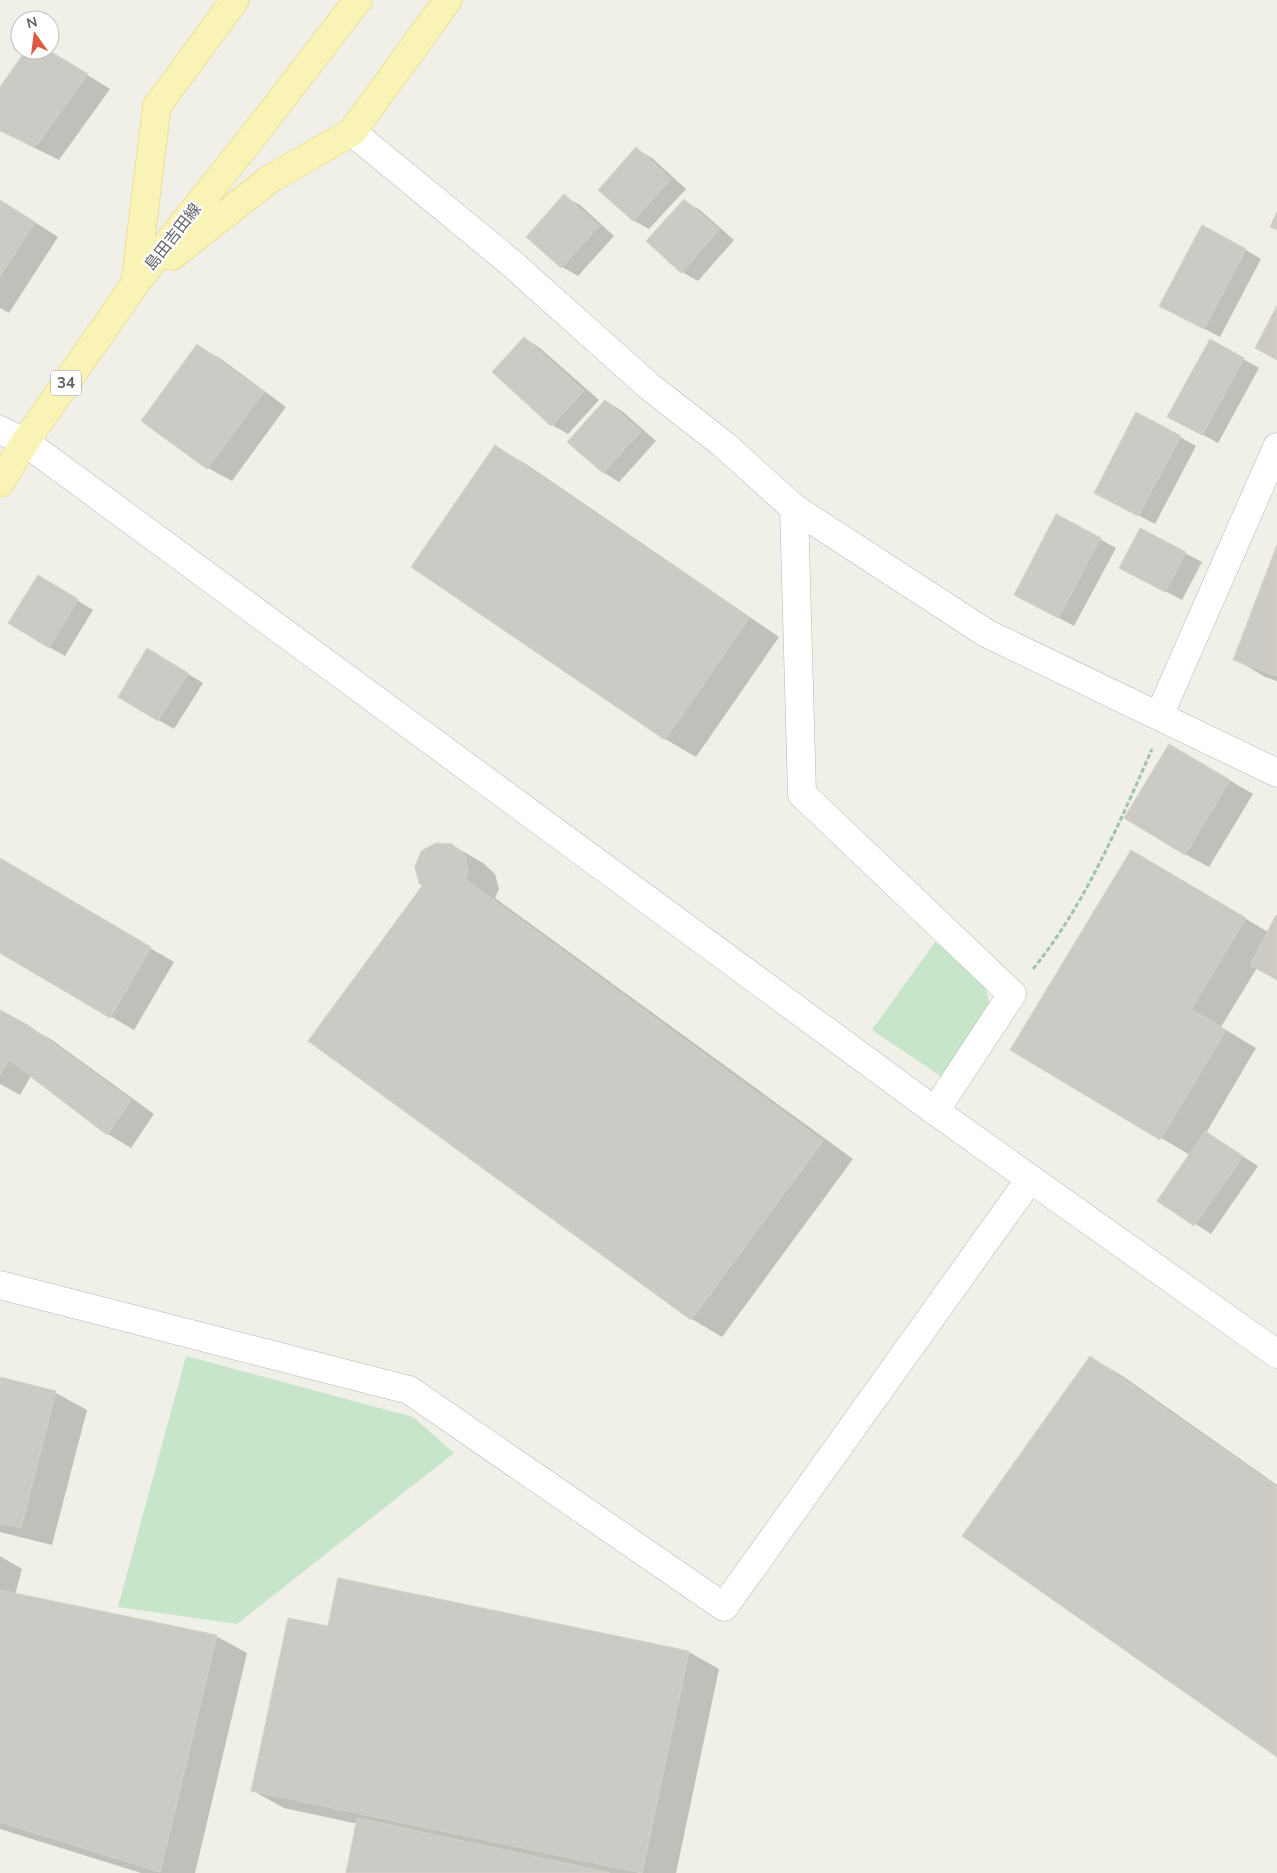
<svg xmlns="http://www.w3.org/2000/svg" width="1277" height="1873" font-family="'Nunito Sans','Noto Sans JP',sans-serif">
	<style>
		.green { fill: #c7e5ca }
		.shadow { fill: #0003 }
		.building { fill: #cccac5; stroke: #d5d2c7 }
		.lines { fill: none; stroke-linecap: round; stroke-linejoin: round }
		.street-casing { stroke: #b5b7bb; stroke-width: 29 }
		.secondary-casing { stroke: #b7b9be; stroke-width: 29 }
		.primary-casing { stroke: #e7cf6b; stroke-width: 29 }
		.path { stroke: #a0c3ad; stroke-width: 3; stroke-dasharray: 5 2.5; stroke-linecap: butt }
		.street { stroke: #fff; stroke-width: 28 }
		.secondary { stroke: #fff; stroke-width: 28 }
		.primary { stroke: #f9f4b5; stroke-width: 28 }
		.labels { text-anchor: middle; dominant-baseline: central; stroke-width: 4.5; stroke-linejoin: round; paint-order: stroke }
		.shield { fill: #fff; stroke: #909195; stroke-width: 1 }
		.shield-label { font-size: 15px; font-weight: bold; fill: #606267 }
		.street-label { font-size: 16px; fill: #606267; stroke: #fff }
	</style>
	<rect width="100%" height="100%" fill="#f0efe8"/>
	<path class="green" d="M935 942 985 980 992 1018 945 1079 872 1030Z
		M186 1356 413 1417 454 1453 237 1624 118 1607Z"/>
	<path class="shadow" d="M28 50H47L110 89 59 160 0 131V89Z
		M636 149 652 158 686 189 649 229 633 220Z
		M564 196 580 205 614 236 578 276 562 267Z
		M0 200 58 237 9 313 0 308Z
		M684 201 700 210 734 240 698 281 682 272Z
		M1246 250 1261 259 1220 337 1177 314Z
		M524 338 540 348 599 400 568 434 552 425Z
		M198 346 221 359 286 407 232 481 208 468 143 421Z
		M1243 359 1259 368 1218 443 1185 425Z
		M606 401 622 411 656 441 619 482 603 472Z
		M1180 437 1196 446 1155 524 1111 501Z
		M496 447 526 464 779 637 696 757 665 739Z
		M1141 530 1202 562 1182 600 1137 576Z
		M1100 539 1116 548 1074 626 1031 603Z
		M1277 548V681L1265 677 1235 659Z
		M54 586 93 610 65 656 49 647Z
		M164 659 203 683 174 729 119 697Z
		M1169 745 1253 794 1209 867 1185 854Z
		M452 845 483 863 495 874 499 889 495 898 853 1159 722 1337 692 1319 423 886Z
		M0 860 174 962 134 1030 0 952Z
		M1162 869 1268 932 1277 917V979L1257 968 1221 1027 1256 1048 1206 1133 1258 1166 1211 1234 1159 1200 1190 1155 1012 1050Z
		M0 1011 52 1040 154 1114 131 1148 108 1134 31 1076 20 1095 0 1084Z
		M1090 1357 1121 1375 1277 1485V1755Z
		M0 1378 56 1393 87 1410 52 1545 0 1532Z
		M0 1556 22 1569 15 1595 216 1636 247 1653 195 1873H141L0 1829Z
		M328 1627 689 1652 719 1669 676 1873H347L358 1824 284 1808 253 1791Z"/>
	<path class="building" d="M26 50H48L88 74 35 147 0 130V87Z
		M636 147 671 179 633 221 598 190Z
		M564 194 599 226 561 268 526 237Z
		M684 199 719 230 681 273 646 241Z
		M0 200 35 222 0 276Z
		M1277 212V230L1270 227Z
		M1202 225 1246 249 1204 329 1159 306Z
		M1277 306V360L1255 348Z
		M524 337 584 391 551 426 492 372Z
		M1210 339 1244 358 1202 435 1167 417Z
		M197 344 264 392 207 469 141 421Z
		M605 400 641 431 603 473 567 442Z
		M1136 412 1181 436 1138 516 1094 493Z
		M495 445 749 618 665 740 411 567Z
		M1056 514 1101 538 1058 618 1014 595Z
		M1140 528 1186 552 1165 592 1119 568Z
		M1277 545V676L1233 660Z
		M38 575 78 599 49 648 8 623Z
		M147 648 188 673 158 721 118 697Z
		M1169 744 1230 780 1185 855 1124 818Z
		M436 843 452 844 465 855 468 871 465 879 823 1141 691 1320 308 1041 422 886 419 883 415 867 421 851Z
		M1131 850 1246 918 1191 1009 1226 1030 1160 1140 1010 1050Z
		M0 858 151 947 110 1018 0 953Z
		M1276 915 1277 916V980L1250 965Z
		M0 1010 28 1025 131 1100 107 1135 9 1060 0 1075Z
		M1205 1131 1243 1156 1194 1226 1157 1201Z
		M1090 1356 1277 1487V1757L962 1536Z
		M0 1377 56 1391 21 1528 0 1523Z
		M338 1578 689 1651 642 1873 251 1791 288 1618 328 1626Z
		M0 1590 217 1635 160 1872 0 1822Z
		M357 1818 610 1873H346Z"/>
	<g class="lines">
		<g class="street-casing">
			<path id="street" d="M352 132 510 262 650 387 723 444 794 508 986 633 1277 773
				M794 508 802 794 1012 994 935 1111
				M1159 716 1277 447
				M0 1285 409 1390 724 1607 1030 1179"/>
		</g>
		<g class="secondary-casing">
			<path id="secondary" d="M0 430 25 442 935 1111 1277 1354"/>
		</g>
		<g class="primary-casing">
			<path id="primary" d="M172 256 270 179 352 132 448 0
				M135 284 157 106 235 0
				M0 483 25 442 135 284 257 131 358 0"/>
		</g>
		<path class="path" d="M1033 969C1085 905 1119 824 1152 749"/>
		<use href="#street" class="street"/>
		<use href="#secondary" class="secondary"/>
		<use href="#primary" class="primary"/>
	</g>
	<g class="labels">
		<rect class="shield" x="51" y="370.5" width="30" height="25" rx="4"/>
		<g class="shield-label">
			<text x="66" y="383">34</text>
		</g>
		<g class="street-label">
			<text transform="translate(173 237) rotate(-52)">島田吉田線</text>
		</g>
	</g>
	<g transform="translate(35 35) rotate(346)"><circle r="24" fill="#ffffff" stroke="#bfc0c2"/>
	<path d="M0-4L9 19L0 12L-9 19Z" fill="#dc5b42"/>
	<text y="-8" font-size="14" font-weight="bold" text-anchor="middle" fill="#606267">N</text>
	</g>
</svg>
